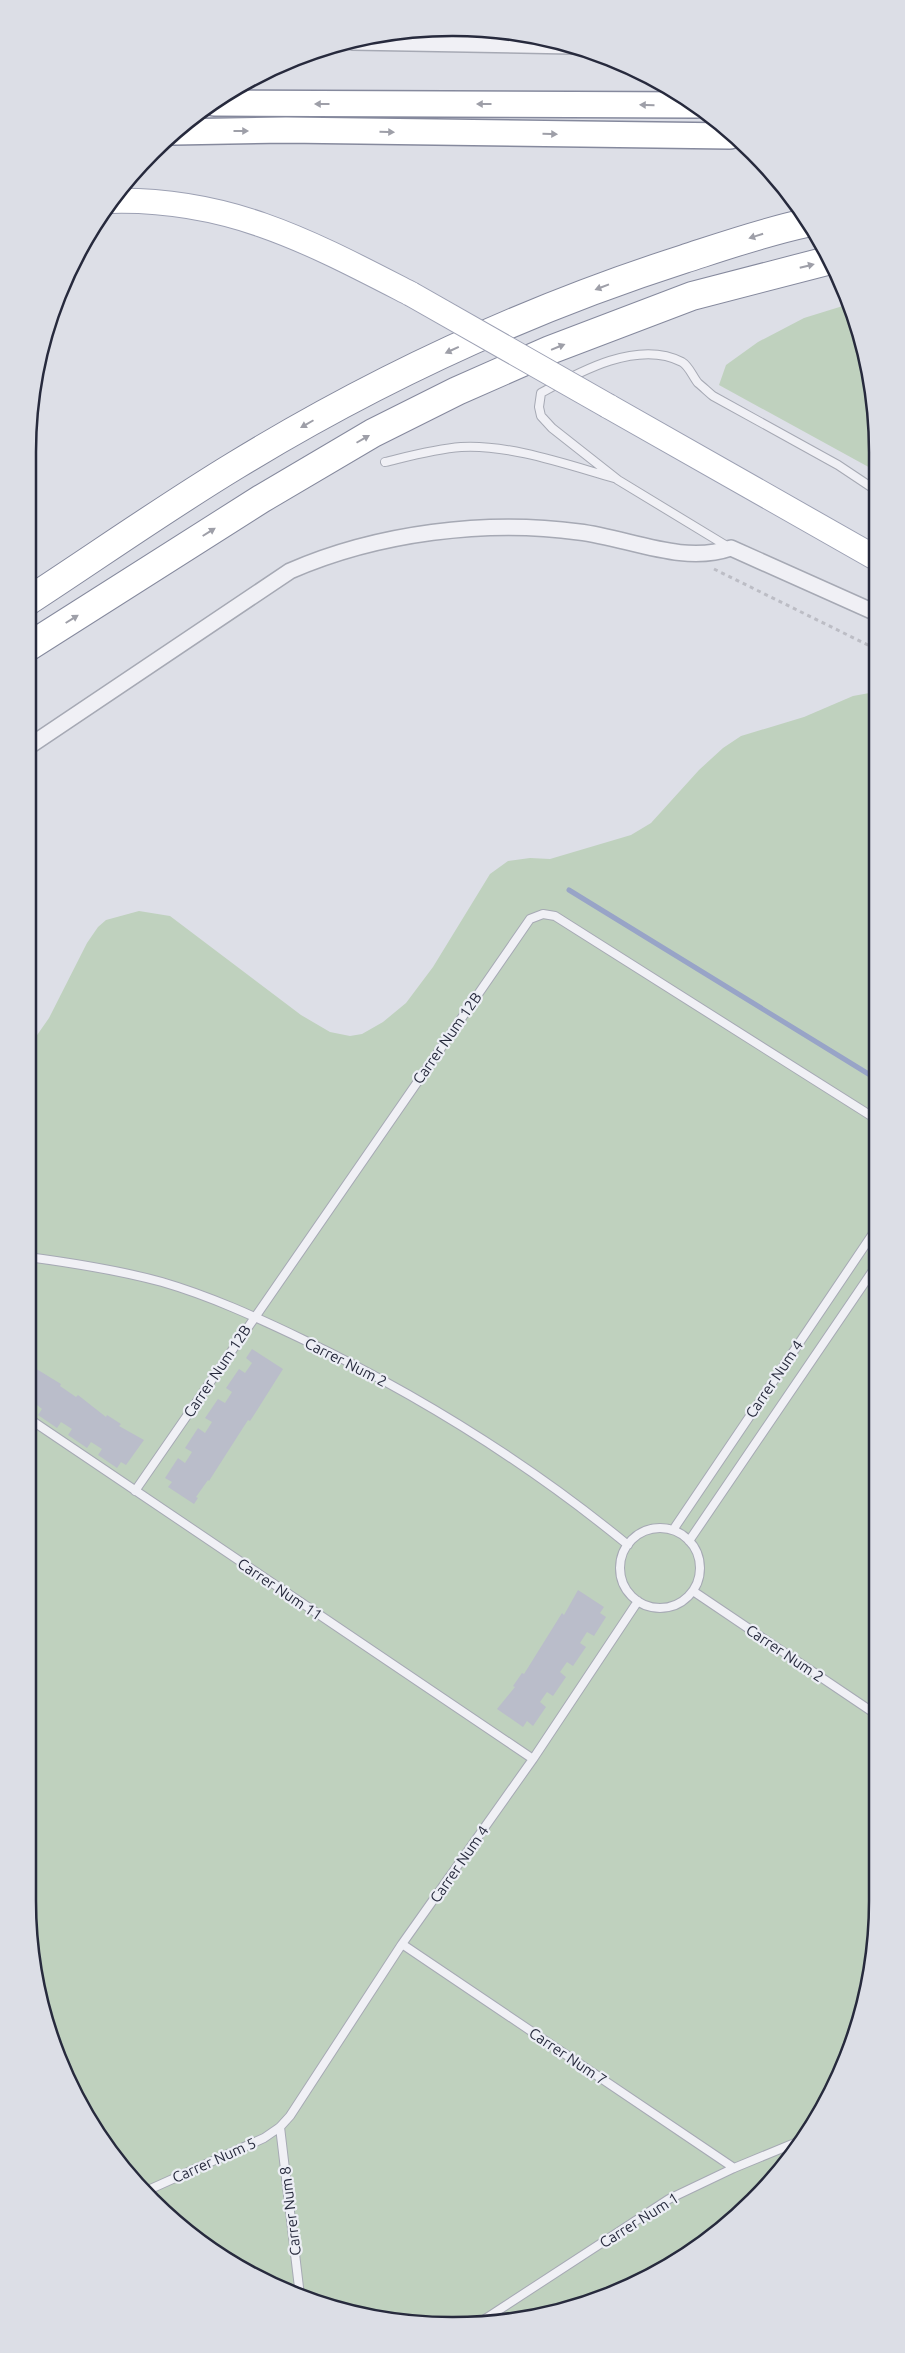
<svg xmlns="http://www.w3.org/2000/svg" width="905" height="2353" font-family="Ubuntu,sans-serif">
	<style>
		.green { fill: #bfd1be }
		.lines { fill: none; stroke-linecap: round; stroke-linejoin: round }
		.stream { stroke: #98a4c7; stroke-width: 5 }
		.building { fill: #babdca }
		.service-casing { stroke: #a6a9b4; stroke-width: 10 }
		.minor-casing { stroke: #a6a9b4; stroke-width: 18 }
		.primary-casing { stroke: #9ca0b3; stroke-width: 26 }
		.trunk-casing { stroke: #85899d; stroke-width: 28 }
		.motorway-casing { stroke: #85899d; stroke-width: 30 }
		.path { stroke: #bcbdc5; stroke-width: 3; stroke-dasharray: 4 4; stroke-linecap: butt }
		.service { stroke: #f0f0f5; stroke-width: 8 }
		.minor { stroke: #f0f0f5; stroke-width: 15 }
		.primary { stroke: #fff; stroke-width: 24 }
		.trunk { stroke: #fff; stroke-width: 25 }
		.motorway { stroke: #fff; stroke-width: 28 }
		.primary-bridge-casing { stroke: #9ca0b3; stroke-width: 26; stroke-linecap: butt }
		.primary-bridge { stroke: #fff; stroke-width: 24 }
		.oneway { fill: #9e9fa8 }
		.labels { text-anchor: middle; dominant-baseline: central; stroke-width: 4.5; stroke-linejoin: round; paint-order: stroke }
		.street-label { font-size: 15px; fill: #272a3d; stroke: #eceef5 }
		.rim { fill: none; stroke: #272a3d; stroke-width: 2.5 }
	</style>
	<rect width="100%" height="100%" fill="#dddfe7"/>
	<path class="green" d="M846 305 874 397V470L719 385 726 365 758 342 804 318Z
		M875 692 877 1900 863 2011 834 2089 790 2159 688 2254 615 2293 536 2317 397 2322 316 2303 240 2269 133 2181 84 2113 50 2037 28 1900V1048L49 1018 87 943 98 927 106 920 139 911 170 916 301 1015 330 1032 350 1036 362 1034 383 1022 406 1003 433 967 490 874 508 861 530 858 550 859 631 835 651 823 699 770 723 748 741 736 804 717 853 696Z"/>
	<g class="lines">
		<path class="stream" d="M569 890 875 1078"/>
	</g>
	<path class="building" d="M252 1349 283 1369 254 1415 250 1421 248 1420 209 1481 208 1480 196 1497 198 1498 194 1504 168 1487 172 1482 165 1478 178 1458 185 1463 192 1452 185 1448 198 1428 205 1433 212 1422 205 1418 218 1399 225 1403 232 1392 226 1388 239 1369 245 1373 252 1363 246 1358Z
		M28 1361 31 1364 30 1365 61 1384 60 1386 76 1397 78 1395 106 1417 107 1415 121 1424 119 1426 144 1440 126 1465 121 1462 117 1468 98 1455 102 1449 91 1442 87 1448 68 1435 72 1429 61 1422 57 1428 38 1415 42 1409 32 1401 28 1408Z
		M578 1590 604 1607 600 1613 606 1617 594 1636 587 1632 580 1643 586 1647 573 1666 567 1662 560 1672 566 1677 553 1696 547 1692 540 1702 546 1707 533 1726 527 1721 523 1727 497 1709 515 1687 513 1686 522 1673 524 1674 562 1613 564 1615Z"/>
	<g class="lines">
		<g class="service-casing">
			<path id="service" d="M385 462C410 456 435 449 461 447 509 444 568 465 614 478
				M730 548 618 480 552 428 541 416 539 407 541 393C579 372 638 339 682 362 689 366 693 377 698 383 703 387 708 392 713 396L838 465 874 489
				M28 1257C73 1263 118 1270 162 1282 210 1296 256 1317 302 1339 419 1395 528 1463 628 1545
				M28 1418 533 1759
				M135 1491 530 919 543 914 555 916 876 1119
				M620 1568a40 40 0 1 1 80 0a40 40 0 1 1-80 0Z
				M673 1530 876 1229
				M689 1541 876 1266
				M693 1591 877 1715
				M402 1944 734 2168
				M280 2127 300 2296
				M146 2191 264 2138 280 2127 290 2116 402 1944 533 1759 638 1601
				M485 2319 669 2199 734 2168 802 2140"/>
		</g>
		<g class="minor-casing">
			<path id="minor" d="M352 42 572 46
				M28 747 290 571C377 533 486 519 579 532 629 538 682 565 731 548L874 612"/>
		</g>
		<g class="primary-casing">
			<path id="primary" d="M111 201C229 198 310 242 411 294
				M608 406 874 557"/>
		</g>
		<g class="trunk-casing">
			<path id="trunk" d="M214 103 696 105
				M174 132 286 130 730 136"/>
		</g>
		<g class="motorway-casing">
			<path id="motorway" d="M28 601C97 556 165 508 236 465 377 379 528 309 684 259 724 246 764 232 806 223
				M28 647 261 499 373 433 457 391 550 350 692 296 831 260"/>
		</g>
		<path class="path" d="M714 569 874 648"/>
		<use href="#service" class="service"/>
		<use href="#minor" class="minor"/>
		<use href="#primary" class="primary"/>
		<use href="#trunk" class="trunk"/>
		<use href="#motorway" class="motorway"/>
		<g class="primary-bridge-casing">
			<path id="primary-bridge" d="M411 294 608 406"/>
		</g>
		<use href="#primary-bridge" class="primary-bridge"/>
	</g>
	<defs><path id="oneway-solid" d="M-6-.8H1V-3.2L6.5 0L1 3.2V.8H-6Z" transform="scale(1.25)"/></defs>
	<g class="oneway">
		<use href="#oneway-solid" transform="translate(322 104) rotate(180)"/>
		<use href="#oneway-solid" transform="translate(484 104) rotate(180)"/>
		<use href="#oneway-solid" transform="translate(647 105) rotate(-179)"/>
		<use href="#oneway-solid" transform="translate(241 131)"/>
		<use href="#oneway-solid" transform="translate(387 132) rotate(1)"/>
		<use href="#oneway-solid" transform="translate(550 134) rotate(1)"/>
		<use href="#oneway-solid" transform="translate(756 236) rotate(162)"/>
		<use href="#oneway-solid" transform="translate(807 266) rotate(-14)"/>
		<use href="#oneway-solid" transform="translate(602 287) rotate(159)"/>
		<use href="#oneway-solid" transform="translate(558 347) rotate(-22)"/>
		<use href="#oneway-solid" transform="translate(452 350) rotate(155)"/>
		<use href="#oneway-solid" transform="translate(307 424) rotate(150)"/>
		<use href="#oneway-solid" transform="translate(363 439) rotate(-30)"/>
		<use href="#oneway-solid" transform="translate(209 532) rotate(-32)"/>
		<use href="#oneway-solid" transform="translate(72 619) rotate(-32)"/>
	</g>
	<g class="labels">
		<g class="street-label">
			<text transform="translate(447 1038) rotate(-55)">Carrer Num 12B</text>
			<text transform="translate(346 1362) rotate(27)">Carrer Num 2</text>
			<text transform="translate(217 1371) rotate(-56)">Carrer Num 12B</text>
			<text transform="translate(774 1379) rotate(-56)">Carrer Num 4</text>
			<text transform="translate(280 1589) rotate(34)">Carrer Num 11</text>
			<text transform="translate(785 1653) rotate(34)">Carrer Num 2</text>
			<text transform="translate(459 1864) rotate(-55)">Carrer Num 4</text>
			<text transform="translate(568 2056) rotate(34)">Carrer Num 7</text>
			<text transform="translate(214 2160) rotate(-24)">Carrer Num 5</text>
			<text transform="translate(290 2211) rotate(-97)">Carrer Num 8</text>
			<text transform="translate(639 2220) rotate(-32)">Carrer Num 1</text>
		</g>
	</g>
	<path d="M0 0H905V2353H0ZM452 36H453A416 416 0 0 1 869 452V1901A416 416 0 0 1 453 2317H452A416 416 0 0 1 36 1901V452A416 416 0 0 1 452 36Z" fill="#dcdee6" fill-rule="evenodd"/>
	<path class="rim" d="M452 36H453A416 416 0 0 1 869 452V1901A416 416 0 0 1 453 2317H452A416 416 0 0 1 36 1901V452A416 416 0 0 1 452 36Z"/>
</svg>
